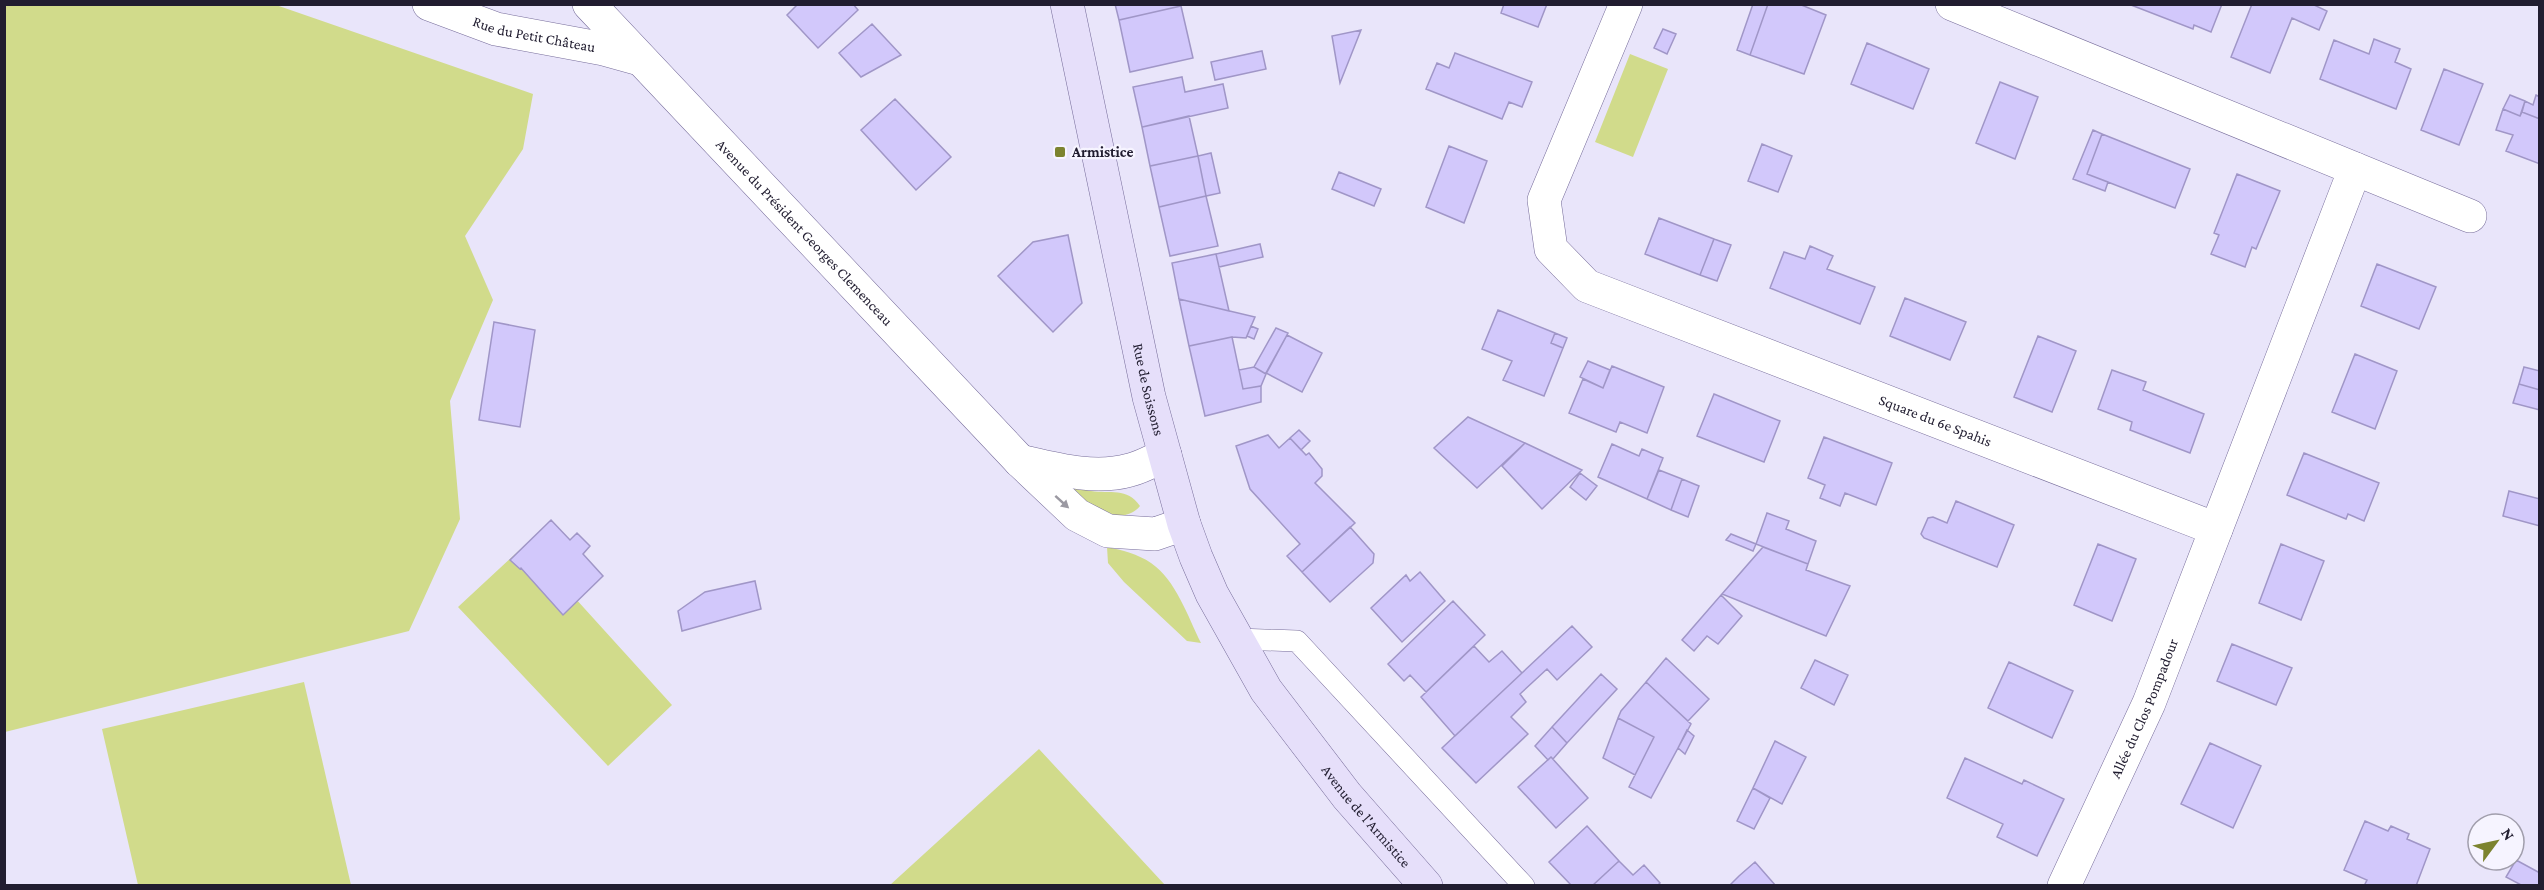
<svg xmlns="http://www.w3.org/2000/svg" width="2544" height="890" font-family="'Crimson Pro',serif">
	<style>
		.green { fill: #d1db8b }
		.building { fill: #d2c8fb; stroke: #a096c7; stroke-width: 1.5 }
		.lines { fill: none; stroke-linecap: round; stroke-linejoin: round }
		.lane-casing { stroke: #776d9b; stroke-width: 22 }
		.street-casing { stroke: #776d9b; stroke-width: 34 }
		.secondary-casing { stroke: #776d9b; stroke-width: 34 }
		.lane { stroke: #fff; stroke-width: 21 }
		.street { stroke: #fff; stroke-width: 33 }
		.secondary { stroke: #e6dffa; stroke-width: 33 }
		.oneway { fill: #9b99a2 }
		.poi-dot { fill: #7c832f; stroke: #f6f4ff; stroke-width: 2 }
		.labels { text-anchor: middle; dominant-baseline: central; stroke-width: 4.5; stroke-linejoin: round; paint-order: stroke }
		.street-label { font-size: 15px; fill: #211d30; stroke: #f6f4ff }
		.poi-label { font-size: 15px; font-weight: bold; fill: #211d30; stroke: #f6f4ff; text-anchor: start }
	</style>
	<rect width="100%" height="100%" fill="#e9e5fa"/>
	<path class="green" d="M4 5H276L533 94 523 149 465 236 493 300 450 401 460 519 409 631 5 732Z
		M1630 54 1668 69 1633 157 1595 142Z
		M1053 480C1065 484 1078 488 1091 491 1110 494 1127 487 1140 506 1118 533 1073 494 1053 480Z
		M526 544 672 705 608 766 458 607Z
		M1107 547C1122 550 1138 554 1151 563 1176 580 1188 617 1201 643L1187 641 1124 582 1108 563Z
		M304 682 351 885H138L102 729Z
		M1039 749 1165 885H890Z"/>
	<path class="building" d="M798 4H853L858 10 818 48 787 15Z
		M1115 4H1181V6L1119 20Z
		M1504 4H1547L1538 27 1501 13Z
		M1753 4H1768L1750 55 1737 50Z
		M1768 4H1799L1826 15 1804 74 1750 55Z
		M2222 4 2211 32 2194 25 2193 29 2131 5Z
		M2252 4H2312L2327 11 2319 30 2292 18 2270 73 2231 57Z
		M1181 6 1193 58 1130 72 1119 20Z
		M872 24 901 55 861 77 839 53Z
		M1663 29 1676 34 1667 54 1654 48Z
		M1361 30 1340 83 1332 36Z
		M2374 39 2400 49 2395 62 2411 69 2396 109 2320 79 2334 40 2369 54Z
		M1867 43 1929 69 1913 109 1851 84Z
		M1262 51 1266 69 1215 80 1211 62Z
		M1455 53 1532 82 1522 107 1509 102 1502 119 1426 89 1437 63 1449 68Z
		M2444 69 2483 84 2459 145 2421 130Z
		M1182 77 1185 92 1223 84 1228 108 1142 127 1133 87Z
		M2000 82 2038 97 2015 159 1976 143Z
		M2510 95 2525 101 2520 116 2503 109Z
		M2536 95 2540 97V119L2522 112 2525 101 2533 105Z
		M895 99 951 157 916 190 861 130Z
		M2503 109 2520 116 2522 112 2540 119V164L2506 151 2513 135 2496 130Z
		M1189 116 1198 156 1150 166 1142 127Z
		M2093 130 2102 134 2087 174 2108 182 2105 191 2073 179Z
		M2102 134 2190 169 2175 208 2087 174Z
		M1762 144 1792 156 1778 192 1748 181Z
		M1449 146 1487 161 1464 223 1426 207Z
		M1211 153 1220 193 1206 196 1198 156Z
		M1198 156 1206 196 1159 207 1150 166Z
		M1339 172 1381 189 1374 206 1332 189Z
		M2237 174 2280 191 2256 249 2252 247 2245 267 2211 254 2219 235 2214 233Z
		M1206 196 1218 246 1170 256 1159 207Z
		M1659 218 1714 239 1700 275 1645 254Z
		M1068 235 1082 303 1053 332 998 276 1033 242Z
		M1714 239 1731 245 1717 281 1700 275Z
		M1260 244 1263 257 1219 267 1216 254Z
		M1810 246 1833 256 1827 269 1875 287 1860 324 1770 288 1784 252 1805 259Z
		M1216 254 1219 267 1229 311 1179 299 1172 263Z
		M2377 264 2436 287 2419 329 2361 306Z
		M1905 298 1966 322 1950 360 1890 336Z
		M1179 299 1255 317 1246 338 1232 337 1189 346Z
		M1498 310 1555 333 1551 343 1563 348 1544 396 1503 380 1512 361 1482 349Z
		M494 322 535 330 520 427 479 420Z
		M1251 326 1258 329 1254 339 1247 336Z
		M1276 328 1288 333 1266 374 1254 367Z
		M1555 333 1567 338 1563 348 1551 343Z
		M1287 335 1322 353 1302 392 1266 373Z
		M2038 336 2076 351 2052 412 2014 397Z
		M1232 337 1243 389 1261 386V402L1205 416 1189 346Z
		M2355 354 2397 371 2375 429 2332 412Z
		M1588 361 1610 370 1603 388 1580 377Z
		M1612 366 1664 387 1647 433 1620 422 1616 432 1569 413 1583 379 1603 388Z
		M1254 367 1266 374 1261 386 1243 389 1239 370Z
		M2524 367 2540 371V390L2519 384Z
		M2112 370 2146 382 2143 390 2204 414 2190 453 2130 430 2132 422 2098 409Z
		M2519 384 2540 390V410L2513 403Z
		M1714 394 1780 421 1764 462 1697 436Z
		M1468 417 1525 443 1477 488 1434 448Z
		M1299 430 1310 441 1301 450 1290 438Z
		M1268 435 1279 448 1290 438 1306 455 1309 453 1322 469V476L1315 483 1355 523 1302 572 1287 556 1300 544 1250 489 1236 446Z
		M1824 437 1892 463 1876 505 1845 493 1840 506 1820 498 1825 485 1808 478Z
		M1525 443 1582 470 1542 509 1502 466Z
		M1612 444 1639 456 1642 449 1663 458 1647 499 1598 477Z
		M2304 453 2379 483 2364 521 2348 514 2346 519 2287 495Z
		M1659 470 1682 479 1671 510 1647 499Z
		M1580 473 1597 486 1586 500 1570 487Z
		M1682 479 1699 486 1688 517 1671 510Z
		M2509 491 2540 499V526L2503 516Z
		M1956 501 2014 525 1997 567 1924 538 1921 534 1928 518 1933 517 1947 523Z
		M1767 513 1789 521 1786 529 1816 541 1808 564 1756 544Z
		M551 520 570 540 577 533 590 546 583 554 603 576 563 615 521 568 520 569 510 560Z
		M1350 527 1374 554 1373 563 1330 602 1302 572Z
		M1731 534 1756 544 1753 551 1726 540Z
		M2098 544 2136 559 2112 621 2074 605Z
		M2281 544 2324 561 2301 620 2259 603Z
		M1763 547 1808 564 1806 570 1850 586 1826 636 1722 594Z
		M1420 572 1445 601 1402 642 1371 608 1406 575 1410 581Z
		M755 581 761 609 682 631 678 611 705 592Z
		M1721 595 1742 616 1718 644 1707 636 1694 651 1682 640Z
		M1453 601 1485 635 1426 692 1410 675 1404 681 1388 664Z
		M1572 626 1592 647 1557 680 1547 669 1520 694 1526 702 1511 717 1528 734 1476 783 1442 748Z
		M2232 644 2292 668 2276 705 2217 681Z
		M1474 646 1489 662 1502 651 1522 673 1455 736 1421 697Z
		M1666 658 1709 699 1688 721 1646 682Z
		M1815 660 1848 675 1834 705 1801 688Z
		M2009 662 2073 691 2052 738 1988 708Z
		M1601 674 1617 689 1567 743 1552 727Z
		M1646 682 1691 724 1651 798 1629 787 1654 737 1618 718 1621 711Z
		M1618 718 1654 737 1635 775 1603 758Z
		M1552 727 1567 743 1553 759 1551 757 1548 760 1535 746Z
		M1687 730 1694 736 1685 754 1678 748Z
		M1775 741 1806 757 1782 804 1753 788Z
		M2210 743 2261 766 2233 828 2181 804Z
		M1551 757 1588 798 1556 828 1518 787Z
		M1965 758 2022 784 2024 780 2064 799 2037 856 1997 837 2003 824 1947 798Z
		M1753 788 1770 798 1754 829 1737 821Z
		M2365 821 2388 831 2391 826 2409 834 2407 839 2430 849 2416 886H2364L2367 880 2344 870Z
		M1587 826 1619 861 1592 886H1572L1549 862Z
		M2516 860 2540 873V886H2523L2506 877Z
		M1619 861 1633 875 1644 865 1660 883 1657 886H1592Z
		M1755 862 1776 886H1729L1739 876Z"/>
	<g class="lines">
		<g class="lane-casing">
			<path id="lane" d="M1237 639 1297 641 1524 886"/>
		</g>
		<g class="street-casing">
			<g id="street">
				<path id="s1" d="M429 4 496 29 604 49 640 59"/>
				<path id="s2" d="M589 4 1020 461 1077 515 1108 531 1155 534 1184 524"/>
				<path id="s3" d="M1626 4 1544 200 1551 249 1587 286 2216 529"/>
				<path d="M1952 4 2470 216"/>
				<path d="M1020 461C1055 469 1094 480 1130 470 1142 467 1154 460 1165 455"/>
				<path id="s4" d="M2064 886 2149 703 2355 169"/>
			</g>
		</g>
		<g class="secondary-casing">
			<g id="secondary">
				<path id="s5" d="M1067 4 1149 397 1184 524 1196 557 1212 594 1266 690 1347 796 1426 886"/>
			</g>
		</g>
		<use href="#lane" class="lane"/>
		<use href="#street" class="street"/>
		<use href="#secondary" class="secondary"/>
	</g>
	<defs><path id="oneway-solid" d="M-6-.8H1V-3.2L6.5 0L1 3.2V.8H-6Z" transform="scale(1.5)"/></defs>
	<use class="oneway" href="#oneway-solid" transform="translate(1062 502) rotate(42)"/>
	<rect class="poi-dot" x="1054" y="146" width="12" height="12" rx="3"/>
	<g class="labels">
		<g class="street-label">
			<text stroke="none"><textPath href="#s1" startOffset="110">Rue du Petit Château</textPath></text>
			<text stroke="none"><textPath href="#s2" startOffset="314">Avenue du Président Georges Clemenceau</textPath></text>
			<text stroke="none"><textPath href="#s5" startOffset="394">Rue de Soissons</textPath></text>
			<text stroke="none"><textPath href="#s3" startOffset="687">Square du 6e Spahis</textPath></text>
			<text stroke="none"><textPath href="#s4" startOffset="195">Allée du Clos Pompadour</textPath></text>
			<text stroke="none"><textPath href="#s5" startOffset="880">Avenue de l'Armistice</textPath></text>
		</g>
		<g class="poi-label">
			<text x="1072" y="152">Armistice</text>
		</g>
	</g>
	<rect width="2544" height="890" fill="none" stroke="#211d30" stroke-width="12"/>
	<g transform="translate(2496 842) rotate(57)"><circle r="28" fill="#f6f4ff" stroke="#a19eac" stroke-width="1.5"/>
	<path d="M0-4.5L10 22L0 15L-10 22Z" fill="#7c832f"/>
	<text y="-9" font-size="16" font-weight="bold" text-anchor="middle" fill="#211d30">N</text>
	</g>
</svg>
